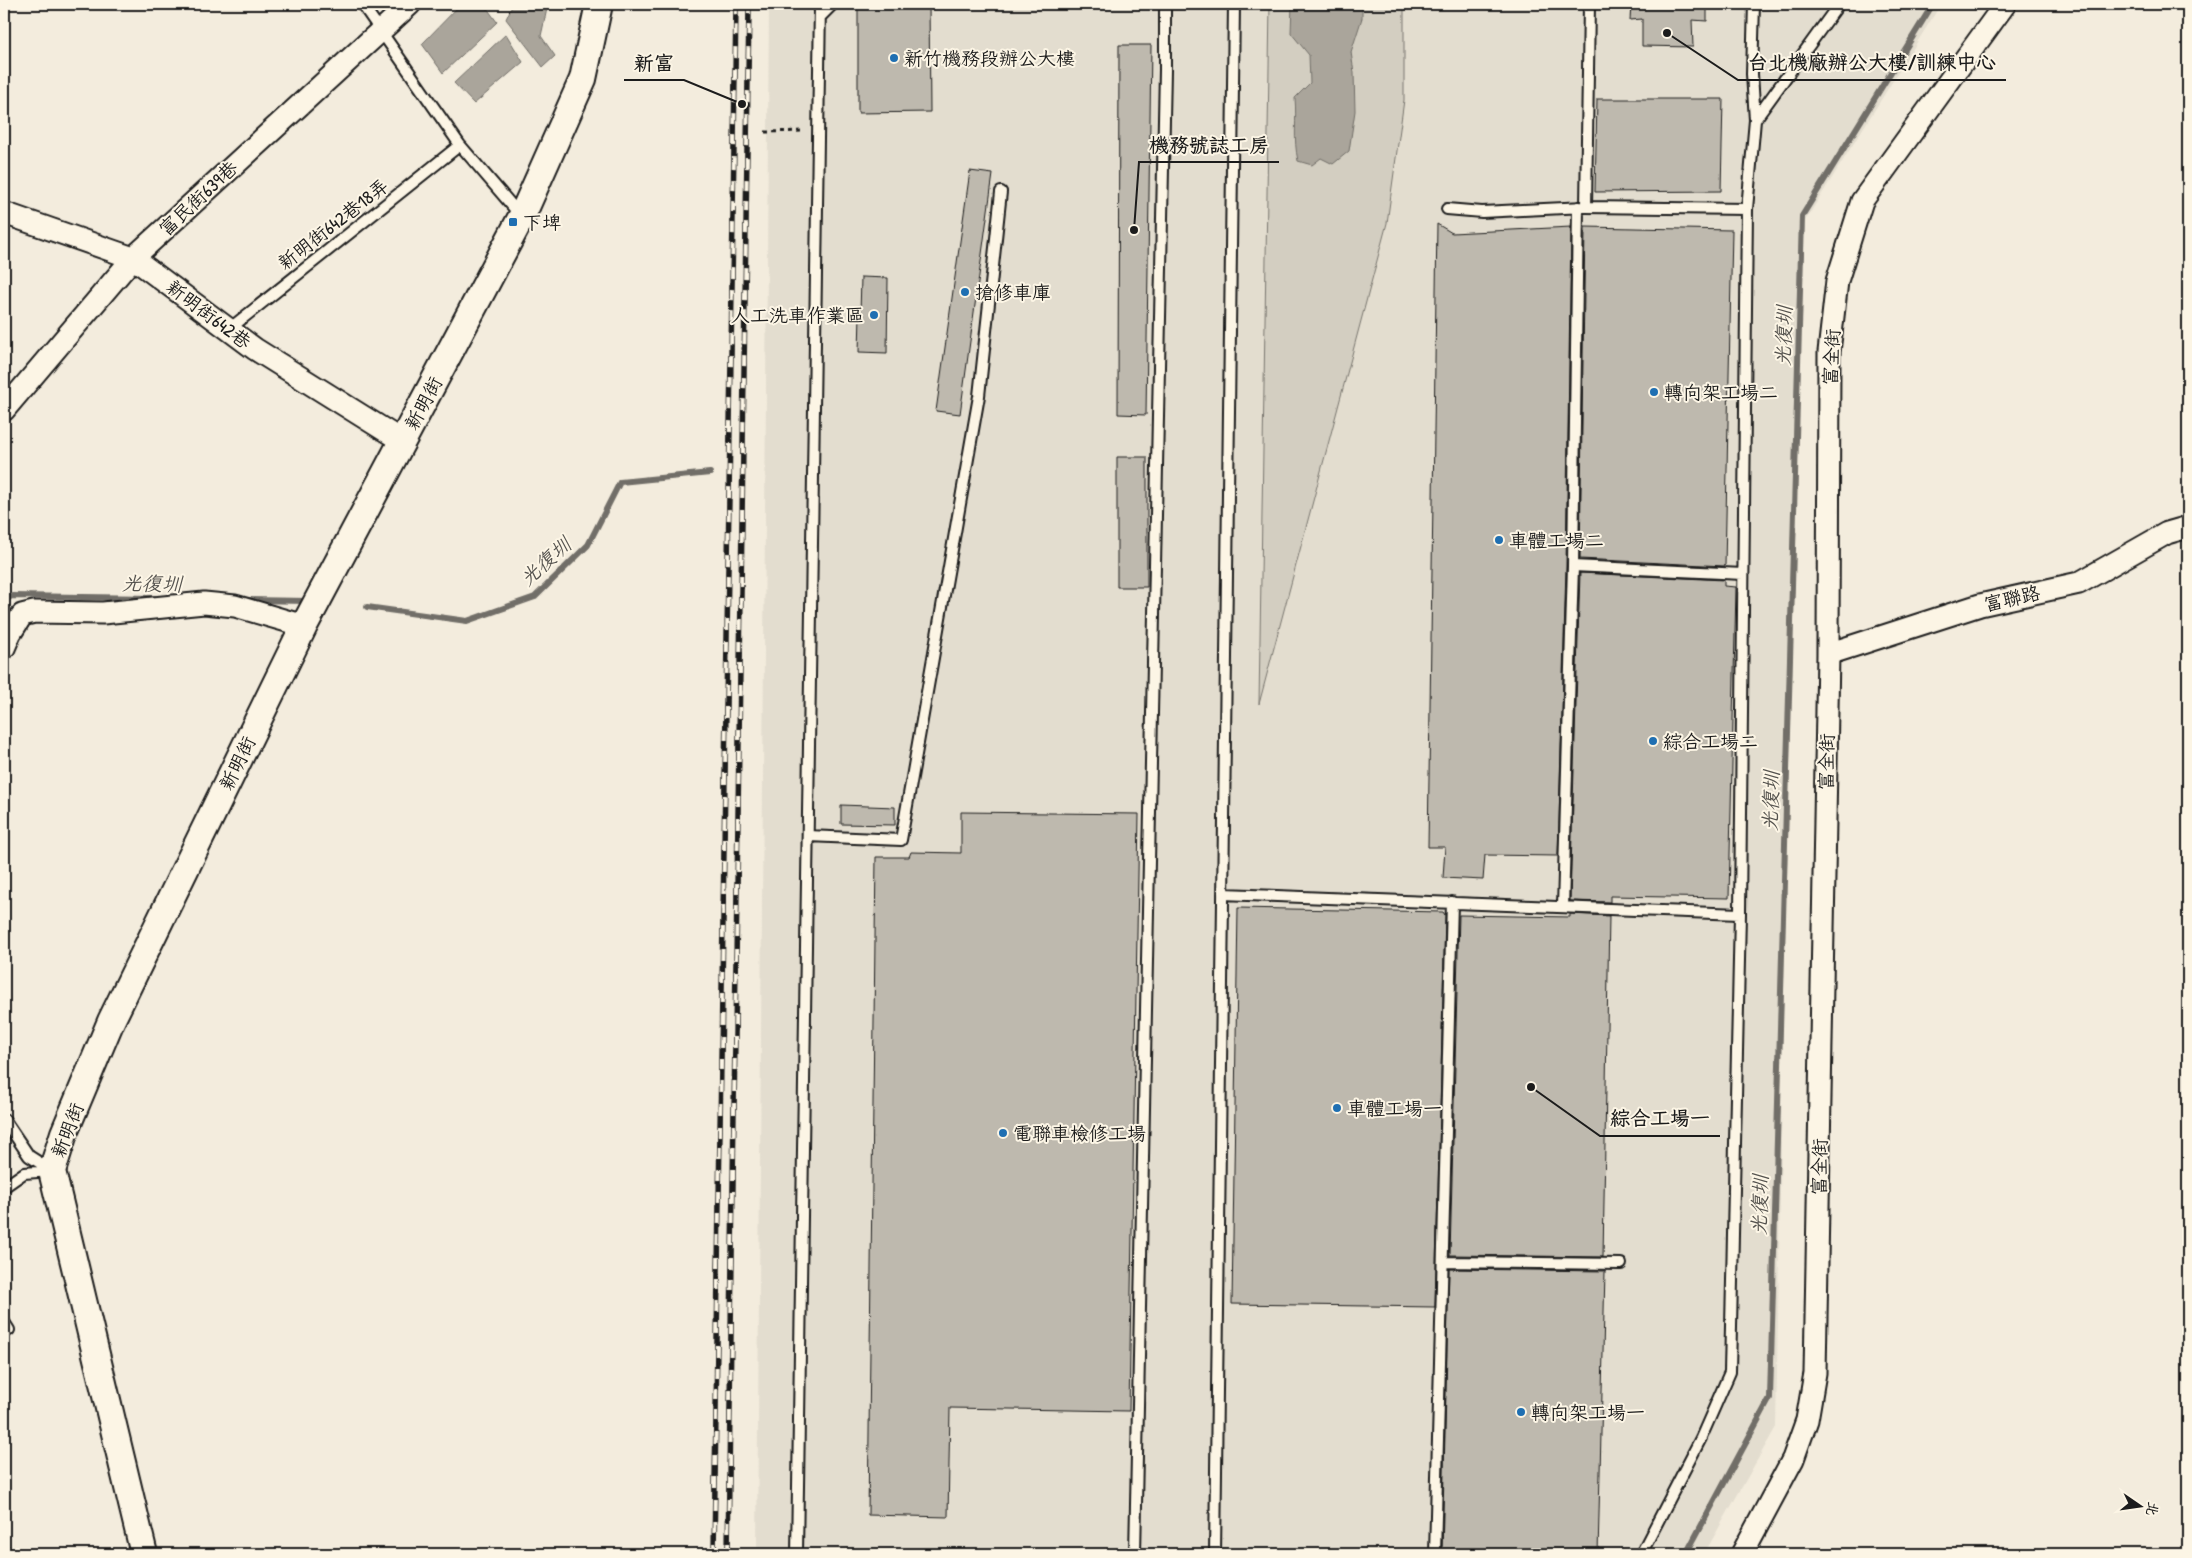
<svg xmlns="http://www.w3.org/2000/svg" width="2192" height="1558" font-family="'Patrick Hand','LXGW WenKai TC',sans-serif">
	<style>
		.built { fill: #e3ddcf }
		.green { fill: #d3cec1; stroke: #78756e }
		.water { fill: #aaa59b; stroke: #716e68 }
		.lines { fill: none; stroke-linecap: round; stroke-linejoin: round }
		.stream { stroke: #716e68; stroke-width: 6 }
		.building { fill: #beb9ae; stroke: #1c1c1c }
		.service-casing { stroke: #1c1c1c; stroke-width: 14 }
		.minor-casing { stroke: #1c1c1c; stroke-width: 25 }
		.tertiary-casing { stroke: #1c1c1c; stroke-width: 30 }
		.path { stroke: #1c1c1c; stroke-width: 3; stroke-dasharray: 4 4; stroke-linecap: butt }
		.service { stroke: #fcf5e5; stroke-width: 10 }
		.minor { stroke: #fcf5e5; stroke-width: 21 }
		.tertiary { stroke: #fcf5e5; stroke-width: 26 }
		.rail-casing { stroke: #1c1c1c; stroke-width: 5.5 }
		.rail { stroke: #fcf5e5; stroke-width: 4; stroke-dasharray: 11; stroke-linecap: butt }
		.poi-dot { fill: #1f6fb2; stroke: #fcf5e5; stroke-width: 2 }
		.labels { text-anchor: middle; dominant-baseline: central; stroke-width: 4; stroke-linejoin: round; paint-order: stroke }
		.poi-label { font-size: 19px; fill: #1c1c1c; stroke: #fcf5e5; text-anchor: start }
		.street-label { font-size: 19px; fill: #1c1c1c; stroke: #fcf5e5 }
		.water-label { font-size: 20px; font-style: italic; fill: #55534f; stroke: #fcf5e5 }
		.leader { fill: none; stroke: #1c1c1c; stroke-width: 2 }
		.callout-dot { fill: #1c1c1c; stroke: #fcf5e5; stroke-width: 2 }
		.callout-label { font-size: 20px; text-anchor: middle; font-weight: bold; fill: #1c1c1c; stroke: #fcf5e5; stroke-width: 4; stroke-linejoin: round; paint-order: stroke }
	</style>
	<rect width="100%" height="100%" fill="#f3ecdd"/>
	<filter id="ink" filterUnits="userSpaceOnUse"><feTurbulence type="fractalNoise" baseFrequency=".02" numOctaves="2"/><feDisplacementMap in="SourceGraphic" scale="10" xChannelSelector="R" yChannelSelector="G"/><feConvolveMatrix kernelMatrix="1 2 1 2 8 2 1 2 1" color-interpolation-filters="sRGB"/></filter>
	<g filter="url(#ink)">
		<path class="built" d="M769 4H1941L1805 221 1789 672 1776 1427 1704 1554H757Z"/>
		<path class="green" d="M1270 4H1404V100L1387 223 1259 704Z"/>
		<path class="water" d="M461 4H484L497 22 443 73 422 44Z
			M513 4H548L541 36 555 56 543 67 506 19Z
			M1292 4H1362V18L1351 52 1354 73 1355 111 1349 151 1333 164 1321 158 1312 165 1298 161C1293 138 1297 120 1295 98L1310 83 1309 55 1291 33Z
			M506 34 523 62 474 104 454 83Z"/>
		<g class="lines">
			<path class="stream" d="M4 600 12 596 154 598
				M244 600 309 601
				M367 607 467 621 535 597 588 545 620 482 710 473
				M1686 1554 1770 1398 1802 216 1933 4"/>
		</g>
		<path class="building" d="M858 4H929L930 112 858 113Z
			M1631 4H1707V21L1692 20 1693 47 1642 46V19L1630 20Z
			M1119 45H1151L1146 415 1118 414Z
			M1597 99H1723L1721 191 1595 192Z
			M970 171 993 174 960 414 936 411Z
			M1437 224 1452 233 1571 227 1566 566 1558 856 1485 855 1483 880 1443 878 1445 847H1428Z
			M1585 227 1732 230 1725 566 1580 559Z
			M861 277 888 278 887 353 859 352Z
			M1117 457H1147V587H1117Z
			M1580 573 1724 580V586L1736 587 1729 898 1610 896V902L1570 901Z
			M841 805 895 807V825L841 824Z
			M961 812 1139 814 1129 1411 950 1408 948 1517 868 1515 876 857H909L911 852 961 853Z
			M1238 908 1443 912 1445 915 1435 1307 1232 1304Z
			M1570 914 1609 916 1603 1257 1450 1255 1459 915 1570 917Z
			M1449 1269 1605 1271 1598 1554H1442Z"/>
		<g class="lines">
			<g class="service-casing">
				<path id="service" d="M362 4 460 145 520 215
					M1589 4 1586 207 1747 209
					M820 17 833 4
					M1755 120 1839 4
					M1447 209 1482 212 1585 207
					M228 330 460 145
					M1573 566 1743 574
					M808 836 901 840 979 396 1001 192
					M1223 894 1740 914
					M1563 907 1573 566 1578 207
					M4 1119 29 1156 51 1170
					M4 1187 24 1173 51 1171
					M1443 1262 1621 1264
					M4 1322 9 1330
					M4 1552 10 1554
					M797 1554 820 4
					M1135 1554 1165 70V4
					M1215 1554 1234 4
					M1435 1554 1452 902
					M1641 1554 1701 1438 1730 1372 1740 914 1747 209 1755 120 1752 74 1754 4"/>
			</g>
			<g class="minor-casing">
				<path id="minor" d="M4 213 133 258 255 349 402 441
					M4 410 133 258 410 4
					M4 648 10 634 22 615 34 612 103 613 204 603 235 606 304 626
					M1828 654 1980 605 2079 583 2167 533 2188 527
					M1742 1554 1793 1459 1807 1420 1815 1373 1828 654 1829 352 1837 281 1862 201 2005 4"/>
			</g>
			<g class="tertiary-casing">
				<path id="tertiary" d="M144 1554 52 1171 64 1133 111 1021 304 626 522 216 583 79 599 4"/>
			</g>
			<path class="path" d="M765 132 805 131"/>
			<use href="#service" class="service"/>
			<use href="#minor" class="minor"/>
			<use href="#tertiary" class="tertiary"/>
			<g class="rail-casing">
				<path id="rail" d="M714 1554 736 4
					M728 1554 749 4"/>
			</g>
			<use href="#rail" class="rail"/>
		</g>
	</g>
	<g class="poi-dot">
		<circle cx="894" cy="58" r="5"/>
		<rect x="508" y="217" width="10" height="10" rx="2.5"/>
		<circle cx="965" cy="292" r="5"/>
		<circle cx="874" cy="315" r="5"/>
		<circle cx="1654" cy="392" r="5"/>
		<circle cx="1499" cy="540" r="5"/>
		<circle cx="1653" cy="741" r="5"/>
		<circle cx="1337" cy="1108" r="5"/>
		<circle cx="1003" cy="1133" r="5"/>
		<circle cx="1521" cy="1412" r="5"/>
	</g>
	<g class="labels">
		<g class="poi-label">
			<text x="904" y="58">新竹機務段辦公大樓</text>
			<text x="523" y="222">下埤</text>
			<text x="975" y="292">搶修車庫</text>
			<text x="864" y="315" text-anchor="end">人工洗車作業區</text>
			<text x="1664" y="392">轉向架工場二</text>
			<text x="1509" y="540">車體工場二</text>
			<text x="1663" y="741">綜合工場二</text>
			<text x="1347" y="1108">車體工場一</text>
			<text x="1013" y="1133">電聯車檢修工場</text>
			<text x="1531" y="1412">轉向架工場一</text>
		</g>
		<g class="street-label">
			<text transform="translate(198 198) rotate(-43)">富民街639巷</text>
			<text transform="translate(333 224) rotate(-38)">新明街642巷18弄</text>
			<text transform="translate(209 314) rotate(37)">新明街642巷</text>
			<text transform="translate(1831 357) rotate(-87)">富全街</text>
			<text transform="translate(423 403) rotate(-62)">新明街</text>
			<text transform="translate(2012 598) rotate(-13)">富聯路</text>
			<text transform="translate(1826 762) rotate(-89)">富全街</text>
			<text transform="translate(237 763) rotate(-64)">新明街</text>
			<text transform="translate(67 1130) rotate(-69)">新明街</text>
			<text transform="translate(1819 1167) rotate(-89)">富全街</text>
		</g>
		<g class="water-label">
			<text transform="translate(1783 336) rotate(-88)">光復圳</text>
			<text transform="translate(545 561) rotate(-42)">光復圳</text>
			<text transform="translate(152 583) rotate(1)">光復圳</text>
			<text transform="translate(1770 801) rotate(-88)">光復圳</text>
			<text transform="translate(1759 1205) rotate(-88)">光復圳</text>
		</g>
	</g>
	<path class="leader" d="M1667 33L1738 80H2006M742 104L684 80H624M1134 230L1139 162H1279M1531 1087L1600 1136H1720"/>
	<g class="callout-dot">
		<circle cx="1667" cy="33" r="5"/>
		<circle cx="742" cy="104" r="5"/>
		<circle cx="1134" cy="230" r="5"/>
		<circle cx="1531" cy="1087" r="5"/>
	</g>
	<g class="callout-label">
		<text x="1872" y="69">台北機廠辦公大樓/訓練中心</text>
		<text x="654" y="70">新富</text>
		<text x="1209" y="152">機務號誌工房</text>
		<text x="1660" y="1125">綜合工場一</text>
	</g>
	<rect width="2192" height="1558" fill="none" stroke="#fcf5e5" stroke-width="20"/>
	<rect x="10" y="10" width="2172" height="1538" fill="none" stroke="#1c1c1c" stroke-width="2" filter="url(#ink)"/>
	<g transform="translate(2140 1506) rotate(103)" stroke="#fcf5e5" stroke-width="4" paint-order="stroke">
	<path d="M0-4L9 19L0 12L-9 19Z" fill="#1c1c1c"/>
	<text y="-8" font-size="14" font-weight="bold" text-anchor="middle" fill="#1c1c1c">北</text>
	</g>
</svg>
